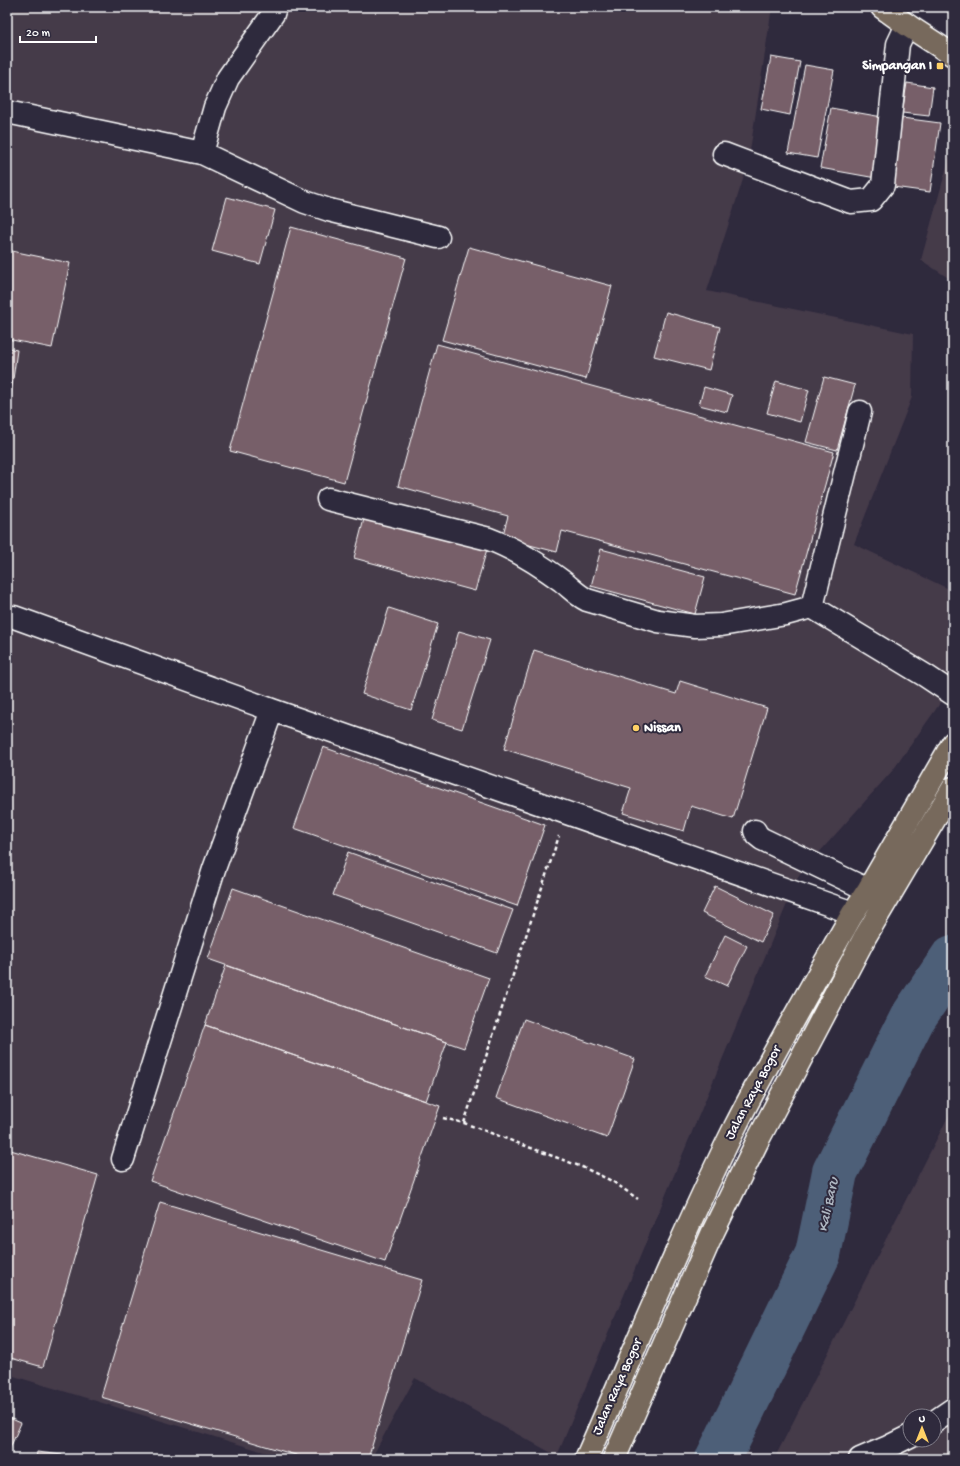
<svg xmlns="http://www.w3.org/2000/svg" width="960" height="1466" font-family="'Gochi Hand',sans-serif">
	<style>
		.built { fill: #453a4a; fill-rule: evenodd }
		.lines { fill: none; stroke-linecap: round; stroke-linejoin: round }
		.river { stroke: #4e5f78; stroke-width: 46 }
		.building { fill: #775f69; stroke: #fff }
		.minor-casing { stroke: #fff; stroke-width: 25 }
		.major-casing { stroke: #fff; stroke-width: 25 }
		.highway-casing { stroke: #fff; stroke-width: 25 }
		.path { stroke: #fff; stroke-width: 2.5; stroke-dasharray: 4 3; stroke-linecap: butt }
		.minor { stroke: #2f2a3d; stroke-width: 22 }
		.major { stroke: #77695c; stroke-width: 22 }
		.highway { stroke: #77695c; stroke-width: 22 }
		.poi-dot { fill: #ffd166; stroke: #2f2a3d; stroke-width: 1.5 }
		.labels { text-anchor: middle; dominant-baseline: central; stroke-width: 4; stroke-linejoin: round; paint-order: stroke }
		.poi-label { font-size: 14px; font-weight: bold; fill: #fff; stroke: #2f2a3d; text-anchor: end }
		.street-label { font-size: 14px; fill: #fff; stroke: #2f2a3d }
		.water-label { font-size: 15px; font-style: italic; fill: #afb7c2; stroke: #2f2a3d }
	</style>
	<rect width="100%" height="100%" fill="#2f2a3d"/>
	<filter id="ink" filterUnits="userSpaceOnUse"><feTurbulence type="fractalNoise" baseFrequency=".025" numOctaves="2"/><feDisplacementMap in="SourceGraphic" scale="8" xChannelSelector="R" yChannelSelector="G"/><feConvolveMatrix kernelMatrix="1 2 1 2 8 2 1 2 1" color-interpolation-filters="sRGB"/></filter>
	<g filter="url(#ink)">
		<path class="built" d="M7 7H772L748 164 707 291 913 334 912 397 854 544 953 591V685L893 770 799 875 557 1456 415 1378 371 1459H287L7 1374Z
			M953 144V281L921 260Z
			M953 1107V1459H774L788 1432ZM910 1416H934V1440H910Z"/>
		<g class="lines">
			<path class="river" d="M718 1459 818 1254 835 1172 912 1019 953 958"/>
		</g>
		<path class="building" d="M771 57 800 62 790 115 761 109Z
			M805 65 834 70 817 158 788 153Z
			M907 83 933 87 929 116 902 113Z
			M831 108 888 118 876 178 820 168Z
			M902 118 940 123 930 192 893 187Z
			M227 197 275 210 260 264 212 251Z
			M291 227 406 258 344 482 230 451Z
			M469 247 612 286 586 379 442 340Z
			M7 250 70 263 52 348 7 339Z
			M666 312 720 327 709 370 654 356Z
			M437 344 834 452 795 594 562 531 557 552 502 538 508 516 398 486Z
			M7 348 17 350 7 423Z
			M824 377 855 385 837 450 806 442Z
			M776 381 809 390 800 422 767 413Z
			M704 387 732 395 727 412 699 405Z
			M365 515 487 549 475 591 354 558Z
			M601 549 705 577 695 614 591 586Z
			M389 608 438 624 411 710 362 694Z
			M459 631 490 640 462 729 432 720Z
			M534 650 676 694 680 681 767 708 733 819 691 806 684 831 623 813 631 788 504 749Z
			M323 747 545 825 517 906 294 828Z
			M348 852 513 910 497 953 333 895Z
			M715 886 774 915 761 942 702 913Z
			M233 888 489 978 464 1048 208 959Z
			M725 935 747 946 727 986 705 976Z
			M226 965 447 1042 426 1101 205 1025Z
			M524 1019 635 1059 607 1138 496 1098Z
			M205 1025 440 1106 385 1262 150 1181Z
			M7 1149 98 1175 43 1367 7 1357Z
			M160 1202 422 1280 368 1459H309L101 1397Z
			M7 1417 21 1423 7 1455Z
			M37 1452 62 1455V1459H36Z"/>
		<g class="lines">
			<g class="minor-casing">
				<path id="minor" d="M7 112 202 153 305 202 329 210 438 237
					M202 153 215 107 228 78 273 14 275 7
					M724 154 851 202 871 200 883 185 898 44 907 25
					M328 499 489 539C516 549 539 564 562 581 571 588 577 595 587 600L658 621 695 626 721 625 786 614 812 607 926 676 953 694
					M812 607 860 412
					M14 617 272 710 853 913
					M755 831 757 835 762 839 868 890
					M123 1159 214 869 272 710
					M934 1422 953 1409
					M860 1459 888 1447 910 1436"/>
			</g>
			<g class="major-casing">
				<path id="major" d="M882 7 907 25 953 55"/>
			</g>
			<g class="highway-casing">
				<path id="highway" d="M586 1459C635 1348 681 1236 735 1127 772 1054 813 984 853 913L868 890 953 743
					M614 1459 713 1232 758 1140 865 937 953 788"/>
			</g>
			<path class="path" d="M443 1118 464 1123 582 1167 612 1181 638 1199
				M464 1123 559 836"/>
			<use href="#minor" class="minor"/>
			<use href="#major" class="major"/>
			<use href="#highway" class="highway"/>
		</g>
	</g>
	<g class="poi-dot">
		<rect x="936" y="62" width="8" height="8" rx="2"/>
		<circle cx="636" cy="728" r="4"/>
	</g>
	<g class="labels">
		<g class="poi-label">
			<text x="932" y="66">Simpangan I</text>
			<text x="644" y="728" text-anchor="start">Nissan</text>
		</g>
		<g class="street-label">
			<text transform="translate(754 1093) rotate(-62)">Jalan Raya Bogor</text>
			<text transform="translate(618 1387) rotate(-66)">Jalan Raya Bogor</text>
		</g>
		<g class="water-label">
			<text transform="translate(829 1205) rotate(-78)">Kali Baru</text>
		</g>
	</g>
	<rect width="960" height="1466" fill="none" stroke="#2f2a3d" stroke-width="24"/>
	<rect x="12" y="12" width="936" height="1442" fill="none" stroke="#fff" stroke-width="1.5" filter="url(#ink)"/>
	<g transform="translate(922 1428)"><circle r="19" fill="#2f2a3d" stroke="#827f8b"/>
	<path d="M0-3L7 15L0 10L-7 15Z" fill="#ffd166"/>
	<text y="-6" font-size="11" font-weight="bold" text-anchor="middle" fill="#ffffff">U</text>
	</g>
	<path d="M20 36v6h76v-6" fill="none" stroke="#ffffff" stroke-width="2"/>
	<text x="26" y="36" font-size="12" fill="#ffffff" stroke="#2f2a3d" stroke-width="3" paint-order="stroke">20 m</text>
</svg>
